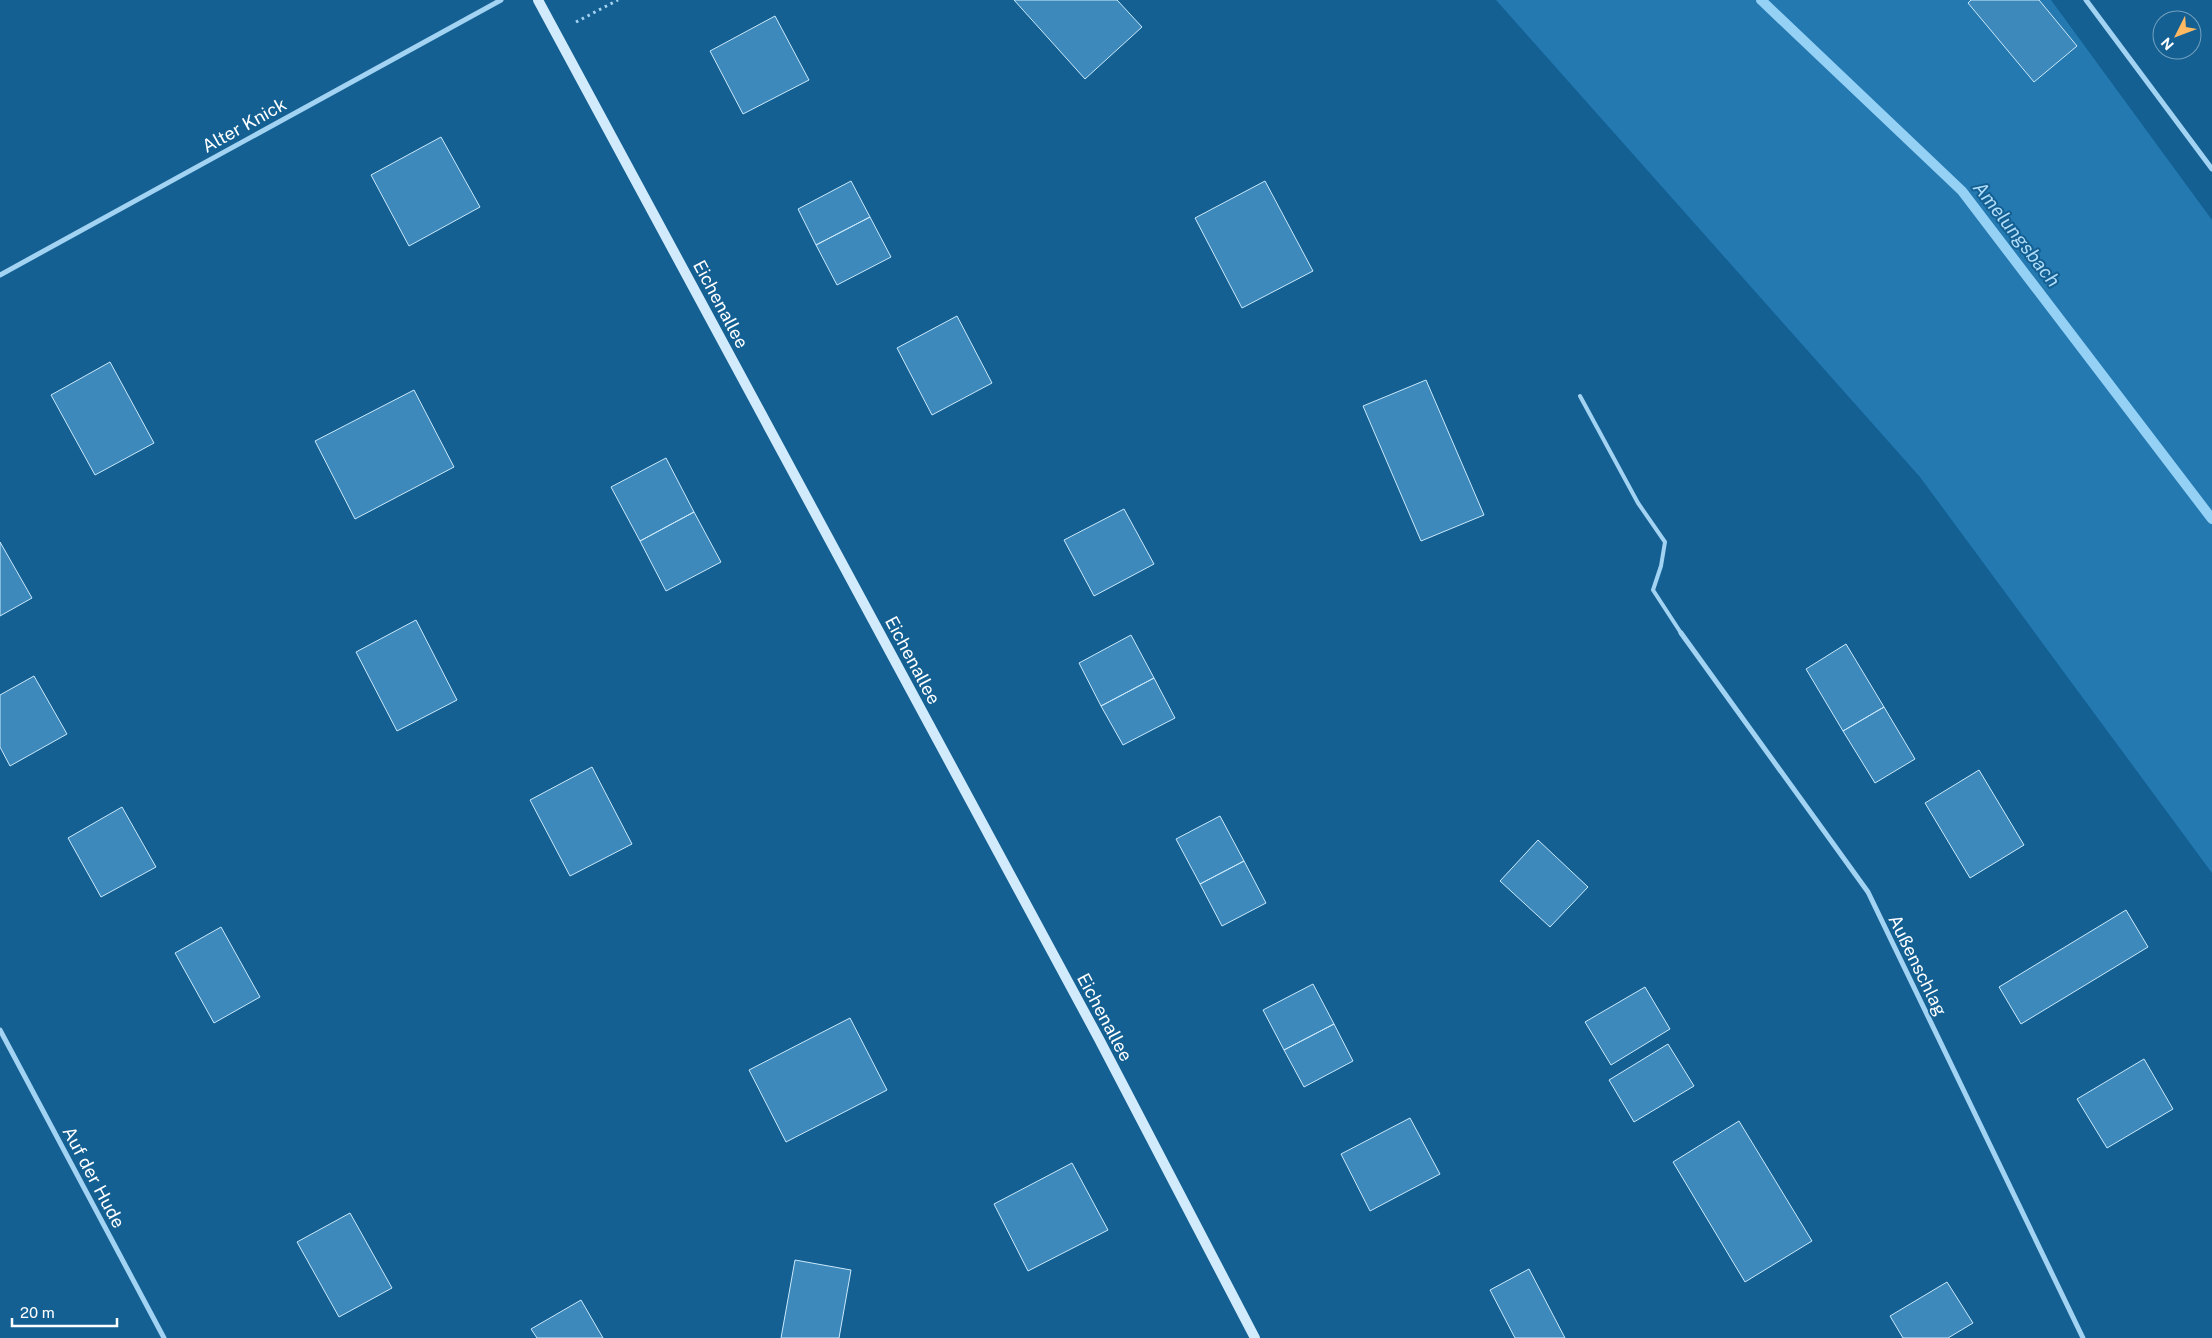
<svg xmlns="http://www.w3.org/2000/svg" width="2212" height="1338" font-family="'Public Sans',sans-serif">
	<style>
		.green { fill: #2379b0 }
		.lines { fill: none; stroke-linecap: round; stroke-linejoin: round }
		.stream { stroke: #95d0f5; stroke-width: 10 }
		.building { fill: #3d89bb; stroke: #cae9fc }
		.path { stroke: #a3d3f2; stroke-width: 3; stroke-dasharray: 2.5 4; stroke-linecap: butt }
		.lane { stroke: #a3d3f2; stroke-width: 4 }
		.street { stroke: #a3d3f2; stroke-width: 5 }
		.secondary { stroke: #d2ebfc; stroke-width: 10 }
		.labels { text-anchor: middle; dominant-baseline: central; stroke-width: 4; stroke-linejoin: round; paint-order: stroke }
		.street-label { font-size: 18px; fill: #fff; stroke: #146093 }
		.water-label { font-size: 19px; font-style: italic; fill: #afdcf8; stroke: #146093 }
	</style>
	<rect width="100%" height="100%" fill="#146093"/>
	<path class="green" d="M1496 0H2051L2212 220V873L1920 477Z"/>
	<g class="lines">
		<path class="stream" d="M1761 0 1962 191 2212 519"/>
	</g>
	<path class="building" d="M1014 0H1117L1142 27 1085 79Z
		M1971 0H2039L2077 46 2034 82 1968 3Z
		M775 16 809 80 743 114 710 51Z
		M441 137 480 207 409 246 371 175Z
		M851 181 870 217 816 245 798 209Z
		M1265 181 1313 271 1242 308 1195 218Z
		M870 217 891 257 837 285 816 245Z
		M957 316 992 383 932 415 897 348Z
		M110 362 154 443 95 475 51 395Z
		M1426 380 1484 515 1421 541 1363 406Z
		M414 390 454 467 355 519 315 441Z
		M666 458 694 512 640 541 611 487Z
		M1124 509 1154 564 1094 596 1064 540Z
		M694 512 721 562 666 591 640 541Z
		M0 542 32 598 0 616Z
		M416 620 457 700 397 731 356 652Z
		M1131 635 1154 678 1101 706 1079 663Z
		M1846 644 1884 707 1843 731 1806 669Z
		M34 676 67 734 10 766 0 747V695Z
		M1154 678 1175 718 1123 745 1101 706Z
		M1884 707 1915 759 1875 783 1843 731Z
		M592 767 632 844 570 876 530 800Z
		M1979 770 2024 845 1970 878 1925 803Z
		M122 807 156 867 101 897 68 838Z
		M1220 816 1244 861 1200 884 1176 839Z
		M1538 840 1588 887 1550 927 1500 881Z
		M1244 861 1266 903 1222 926 1200 884Z
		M2126 910 2148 947 2021 1024 1999 987Z
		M221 927 260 997 214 1023 175 953Z
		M1313 984 1334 1024 1284 1050 1263 1010Z
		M1645 987 1670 1029 1611 1065 1585 1022Z
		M850 1018 887 1090 786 1142 749 1070Z
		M1334 1024 1353 1061 1304 1087 1284 1050Z
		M1668 1044 1694 1086 1634 1122 1609 1080Z
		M2144 1059 2173 1109 2107 1148 2077 1099Z
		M1410 1118 1440 1174 1370 1211 1341 1154Z
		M1739 1121 1812 1241 1745 1282 1673 1162Z
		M1072 1163 1108 1230 1028 1271 994 1204Z
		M350 1213 392 1288 339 1317 297 1242Z
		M795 1260 851 1270 839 1338H781Z
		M1529 1269 1565 1338H1515L1490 1290Z
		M1947 1282 1973 1323 1948 1338H1903L1890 1316Z
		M581 1300 603 1338H537L531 1329Z"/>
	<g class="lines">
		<path class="path" d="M576 22 618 0"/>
		<path class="lane" d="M1580 396 1638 503 1665 542 1661 566 1653 590 1681 633"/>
		<path class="street" d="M2086 0 2212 169
			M0 275 501 0
			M1681 633 1868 892 2083 1338
			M0 1030 164 1338"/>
		<path class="secondary" d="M538 0 1099 1039 1255 1338"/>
	</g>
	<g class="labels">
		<g class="street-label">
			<text transform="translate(244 125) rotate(-29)">Alter Knick</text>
			<text transform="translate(721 304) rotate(62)">Eichenallee</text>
			<text transform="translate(913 660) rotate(62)">Eichenallee</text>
			<text transform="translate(1918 965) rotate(64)">Außenschlag</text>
			<text transform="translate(1105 1017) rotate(62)">Eichenallee</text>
			<text transform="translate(94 1177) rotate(62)">Auf der Hude</text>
		</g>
		<g class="water-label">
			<text transform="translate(2017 234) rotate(52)">Amelungsbach</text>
		</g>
	</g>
	<g transform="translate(2177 35) rotate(228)"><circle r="24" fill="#146093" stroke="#72a0be"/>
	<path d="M0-4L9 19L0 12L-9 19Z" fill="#ffb963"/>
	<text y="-8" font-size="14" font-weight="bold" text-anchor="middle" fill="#ffffff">N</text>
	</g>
	<path d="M12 1318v8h105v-8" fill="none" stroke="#ffffff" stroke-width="2.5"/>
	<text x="20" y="1318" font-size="15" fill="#ffffff" stroke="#146093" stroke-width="4" paint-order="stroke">20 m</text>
</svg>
